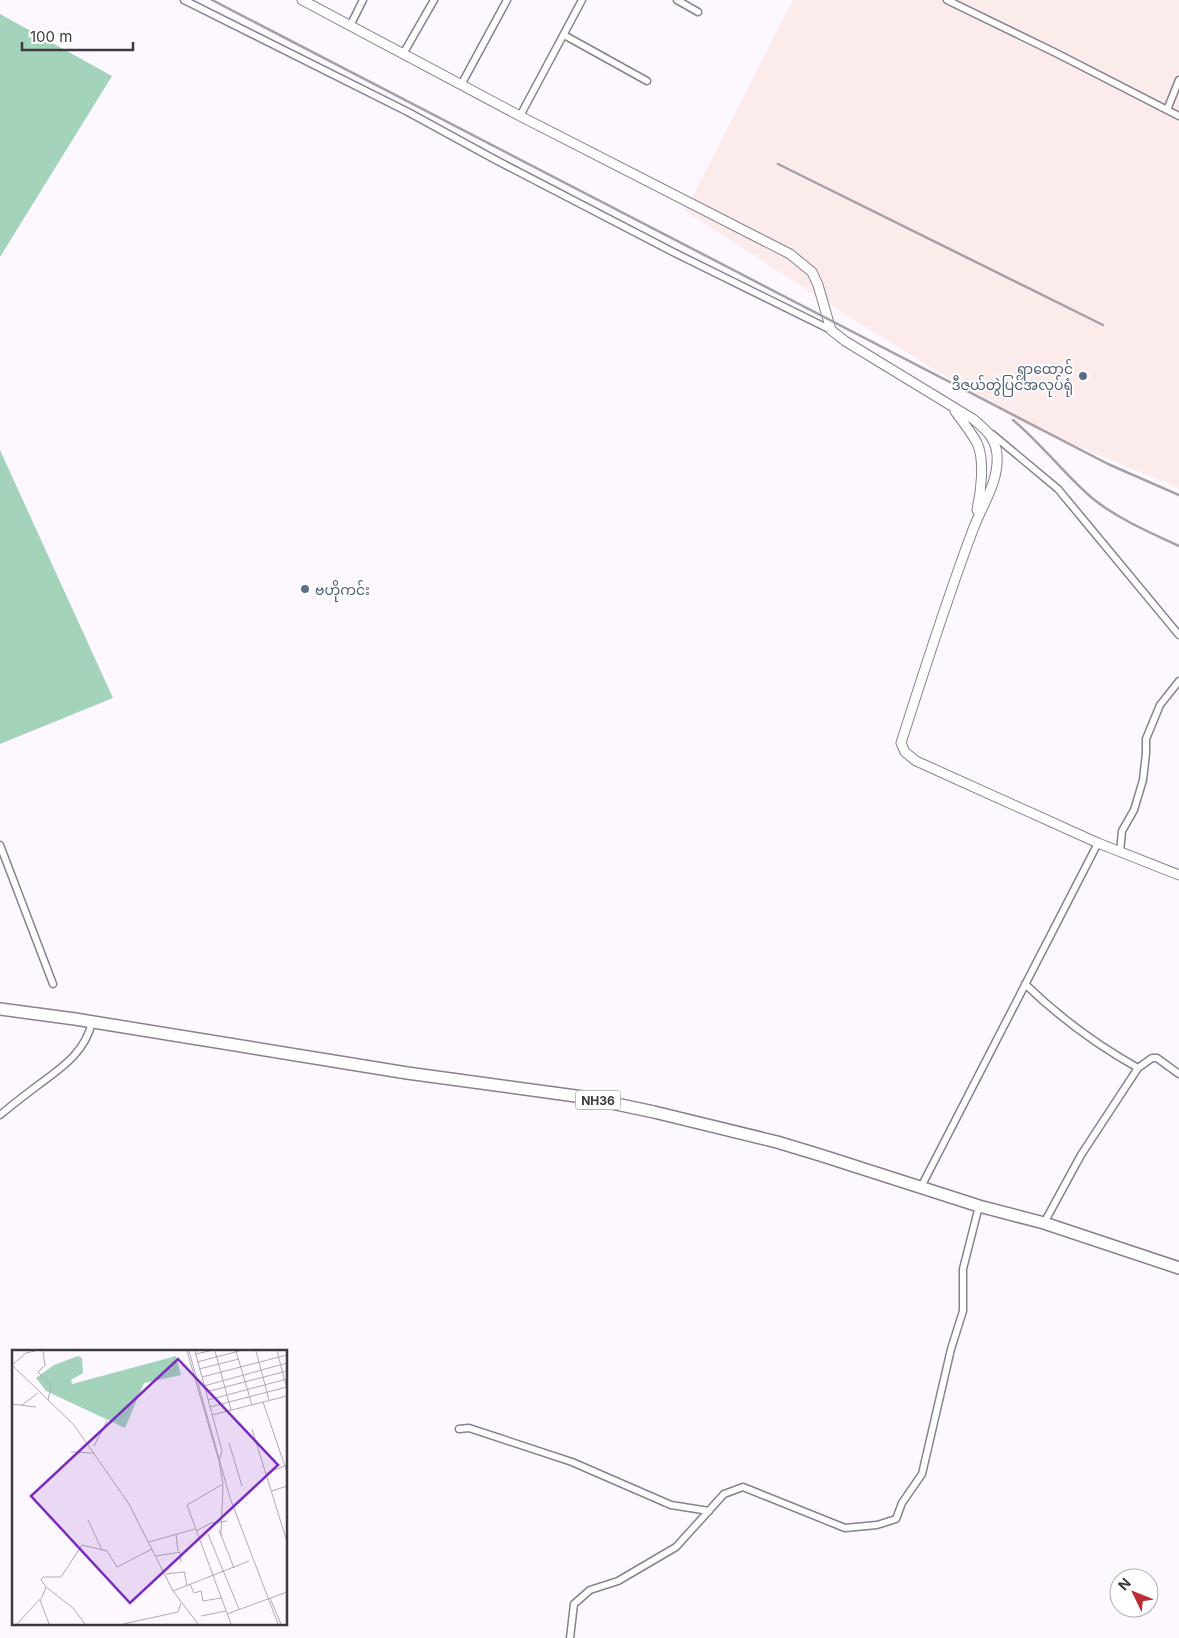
<svg xmlns="http://www.w3.org/2000/svg" width="1179" height="1638" font-family="Inter,'Noto Sans Myanmar',sans-serif">
	<style>
		.industrial { fill: #fcebeb }
		.green { fill: #a3d3bb }
		.lines { fill: none; stroke-linecap: round; stroke-linejoin: round }
		.street-casing { stroke: #89808c; stroke-width: 9 }
		.secondary-casing { stroke: #89808c; stroke-width: 11 }
		.highway-casing { stroke: #89808c; stroke-width: 14 }
		.street { stroke: #fff; stroke-width: 6 }
		.secondary { stroke: #fff; stroke-width: 9 }
		.highway { stroke: #fff; stroke-width: 11 }
		.rail { stroke: #a5a0a6; stroke-width: 2.5 }
		.service-dot { fill: #5c6f8a; stroke: #fff; stroke-width: 2 }
		.labels { text-anchor: middle; dominant-baseline: central; stroke-width: 4; stroke-linejoin: round; paint-order: stroke }
		.shield { fill: #fff; stroke: #777478; stroke-width: 1 }
		.shield-label { font-size: 12px; font-weight: bold; fill: #3d393e }
		.service-label { font-size: 14px; fill: #4e5e75; stroke: #fff; text-anchor: end }
		.inset-road { fill: none; stroke: #b0abb2; stroke-width: 1 }
		.view { fill: #7b2cbf; fill-opacity: 0.15; stroke: #7b2cbf; stroke-width: 2.5 }
		.inset-edge { fill: none; stroke: #3d393e; stroke-width: 2.5 }
	</style>
	<rect width="100%" height="100%" fill="#fdf7ff"/>
	<path class="industrial" d="M793 0H1179V488L1023 424 851 318 685 211Z"/>
	<path class="green" d="M0 14 112 76 0 257Z
		M0 450 113 698 0 744Z"/>
	<g class="lines">
		<g class="street-casing">
			<path id="street" d="M184 0 408 112 494 159 673 252 831 330
				M677 0 698 12
				M947 0 1056 53 1179 116
				M350 26 363 0
				M564 35 647 81
				M403 54 434 0
				M461 85 507 0
				M1167 110 1179 80
				M520 116 582 0
				M992 434 1058 489 1179 635
				M0 845 53 984
				M1120 852 1122 831 1134 810 1143 780 1146 753V739L1160 705 1179 681
				M1025 984C1059 1017 1097 1045 1138 1068
				M0 1115C12 1105 25 1095 37 1086 61 1068 85 1053 92 1022
				M921 1187 1098 843
				M1044 1223 1081 1155 1138 1068 1152 1058H1157L1179 1074
				M459 1429 469 1428 572 1462 671 1505 709 1511
				M570 1638 574 1604 590 1590 618 1581 676 1547 724 1494 743 1487 845 1528 877 1525 896 1519 902 1503 922 1474 951 1349 963 1311V1269L979 1206"/>
		</g>
		<g class="secondary-casing">
			<path id="secondary" d="M302 0 520 116 790 254 812 272 818 285 831 330 845 341 973 419C985 429 996 438 997 455 999 481 983 504 974 527 947 598 924 671 901 743L905 752 916 761 1098 843 1179 875
				M955 411C962 421 971 432 977 443 985 460 981 492 977 510"/>
		</g>
		<g class="highway-casing">
			<path id="highway" d="M0 1009 75 1019 407 1073 583 1097 654 1112 777 1142 820 1155 979 1206 1044 1223 1179 1268"/>
		</g>
		<use href="#street" class="street"/>
		<use href="#secondary" class="secondary"/>
		<use href="#highway" class="highway"/>
		<path class="rail" d="M212 0 1108 464 1179 495
			M778 164 1103 325
			M1013 420C1042 444 1064 474 1092 498 1118 519 1149 532 1179 546"/>
	</g>
	<g class="service-dot">
		<circle cx="1083" cy="376" r="5"/>
		<circle cx="305" cy="589" r="5"/>
	</g>
	<g class="labels">
		<rect class="shield" x="575.5" y="1090.5" width="45" height="19" rx="4"/>
		<g class="shield-label">
			<text x="598" y="1100">NH36</text>
		</g>
		<g class="service-label">
			<text x="1073" y="368">ရွာထောင်<tspan x="1073" dy="16">ဒီဇယ်တွဲပြင်အလုပ်ရုံ</tspan></text>
			<text x="315" y="589" text-anchor="start">ဗဟိုကင်း</text>
		</g>
	</g>
	<g transform="translate(12 1350)">
		<rect width="275" height="275" fill="#fdf7ff"/>
		<path d="M66 6 70 8 71 23 59 30 60 34 164 6 169 25 132 33 113 78 34 41 24 28 42 15Z" fill="#a3d3bb"/>
		<path class="inset-road" d="M31 1 33 15 26 22 39 36 36 50M175 1 207 111M177 1 218 148 266 274M183 1 210 101 207 111 211 134 175 155 219 274M203 1 219 60M224 1 240 55M244 1 257 50M265 1 275 39M183 4 198 1M185 12 227 1M0 15 14 3 23 1M0 15 62 75 117 154 161 241 186 274M187 19 227 9M190 27 275 5M192 36 275 13M194 42 275 21M196 50 275 29M251 52 275 122M0 54 24 57M10 55 26 43M198 57 275 37M200 65 275 46M240 79 275 192M217 93 230 136M82 96 95 71M59 102 82 103M255 123 275 115M260 141 275 136M76 170 90 200M207 180 222 218M184 181 199 173 215 171M164 184 166 201M196 184 227 259M209 185 211 135M137 192 183 179M144 206 168 202 169 212M172 221 175 236M154 224 172 222M178 234 182 243 189 241 191 251 209 248M34 237 61 258 73 274M161 241 237 211M258 248 269 274M28 250 37 274M215 264 275 242M189 266 214 261M5 274 30 247 34 237 29 230 31 227H49L70 195 95 201 105 217 140 199M111 274 166 262 169 253"/>
		<path class="view" d="M166 9 266 115 118 253 19 146Z"/>
		<rect width="275" height="275" class="inset-edge"/>
	</g>
	<g transform="translate(1134 1593) rotate(313)"><circle r="24" fill="#ffffff" stroke="#b1b0b2"/>
	<path d="M0-4L9 19L0 12L-9 19Z" fill="#bc2c34"/>
	<text y="-8" font-size="14" font-weight="bold" text-anchor="middle" fill="#3d393e">N</text>
	</g>
	<path d="M22 42v8h111v-8" fill="none" stroke="#3d393e" stroke-width="2.5"/>
	<text x="30" y="42" font-size="15" fill="#3d393e" stroke="#ffffff" stroke-width="4" paint-order="stroke">100 m</text>
</svg>
